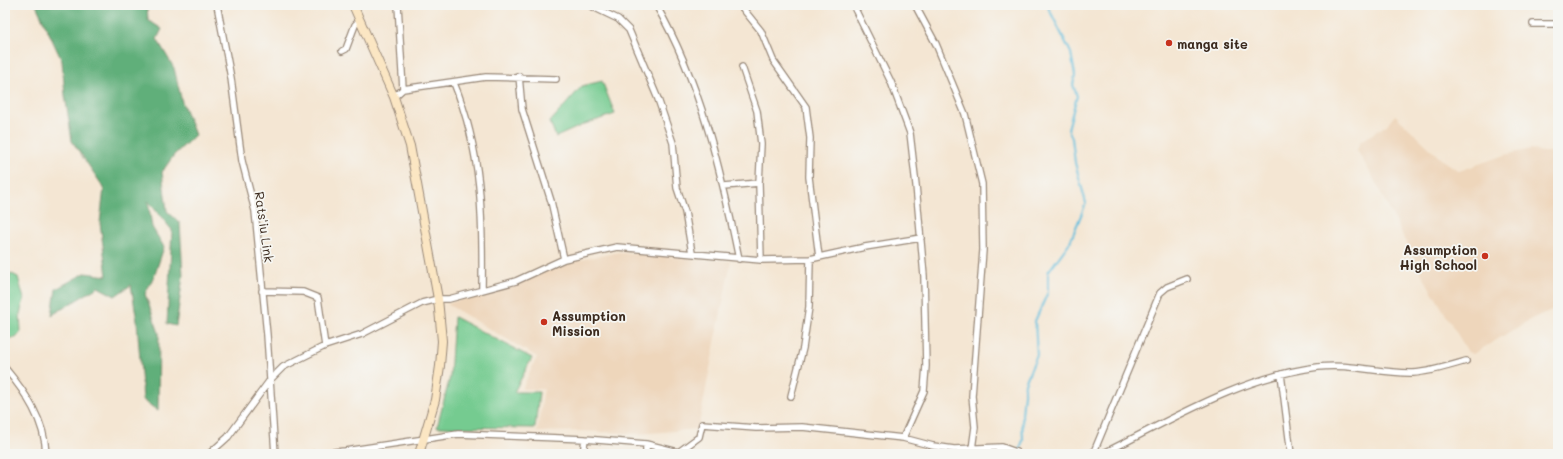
<svg xmlns="http://www.w3.org/2000/svg" width="1563" height="459" font-family="Mali,sans-serif">
	<style>
		.built { fill: #eed6bb }
		.green { fill: #75cb90; stroke: #587a57 }
		.forest { fill: #60af7a; stroke: #4e6c4c }
		.lines { fill: none; stroke-linecap: round; stroke-linejoin: round }
		.stream { stroke: #5fbedd; stroke-width: 2 }
		.minor-casing { stroke: #988878; stroke-width: 8 }
		.secondary-casing { stroke: #988878; stroke-width: 10 }
		.minor { stroke: #fff; stroke-width: 5.5 }
		.secondary { stroke: #fbe6c3; stroke-width: 8 }
		.poi-dot { fill: #c8321e; stroke: #f6f6f2; stroke-width: 1.5 }
		.labels { text-anchor: middle; dominant-baseline: central; stroke-width: 3.5; stroke-linejoin: round; paint-order: stroke }
		.poi-label { font-size: 13px; font-weight: bold; fill: #3b2a1e; stroke: #f6f6f2; text-anchor: start }
		.street-label { font-size: 13px; fill: #3b2a1e; stroke: #f6f6f2 }
	</style>
	<rect width="100%" height="100%" fill="#f6f6f2"/>
	<filter id="ink" filterUnits="userSpaceOnUse"><feTurbulence type="fractalNoise" baseFrequency=".025" numOctaves="2"/><feDisplacementMap in="SourceGraphic" scale="8" xChannelSelector="R" yChannelSelector="G"/><feConvolveMatrix kernelMatrix="1 2 1 2 8 2 1 2 1" color-interpolation-filters="sRGB"/></filter>
	<filter id="wash" filterUnits="userSpaceOnUse"><feTurbulence type="fractalNoise" baseFrequency=".012" numOctaves="4" result="noise"/><feDisplacementMap in="SourceGraphic" scale="16" xChannelSelector="R" yChannelSelector="G"/><feGaussianBlur stdDeviation="0.9" result="paint"/><feColorMatrix in="noise" values="0 0 0 0 0 0 0 0 0 0 0 0 0 0 0 0 0 1.4 0 .05"/><feComposite in="paint" operator="in"/></filter>
	<g filter="url(#wash)">
		<rect width="100%" height="100%" fill="#f4e6d3"/>
		<path class="built" d="M1395 115 1441 159 1459 171 1505 155 1531 149 1542 152H1558V307L1531 319 1473 354 1468 352 1424 278 1376 183 1357 150 1360 142 1388 124Z
			M619 252 731 261 698 429 639 434 582 431 537 432 544 389H522L537 357 447 304 516 283 569 262Z"/>
		<path class="green" d="M602 81 615 114 585 124 556 137 550 122 582 86Z
			M10 273 18 277 24 299 20 314 21 332 16 338H5V299L7 297Z
			M454 317 532 358 514 392H539L535 428 437 427 450 377Z"/>
		<path class="forest" d="M36 5H147L148 20 162 29 157 39 174 68 182 102 195 135 174 155 162 172 167 211 180 223 183 276 176 326 167 324 172 230 148 201 152 227 164 247 155 274 145 294 159 333 158 411 143 400 137 321 131 285 115 296 98 287 52 315 56 289 85 273 107 276 100 223 104 188 72 141 65 95 62 61Z"/>
		<g class="lines">
			<path class="stream" d="M1019 453 1023 440 1022 415 1025 383 1037 355 1035 321 1048 292V272L1070 242 1086 203 1075 163 1072 138 1068 129 1077 96 1073 85 1075 75 1071 53 1047 5"/>
		</g>
	</g>
	<g filter="url(#ink)">
		<g class="lines">
			<g class="minor-casing">
				<path id="minor" d="M217 5 231 78 242 161 255 211 267 335 275 454
					M398 5 403 89
					M589 5 618 19 629 30 658 99 673 143 677 188 685 212 692 253
					M656 5C701 83 721 171 739 259
					M740 5 761 31 773 60 806 107 810 138 809 177 819 257
					M915 5 936 44 965 114 982 184 983 250 972 396 975 427 972 449
					M1533 24H1558
					M342 51 346 49 355 25 360 20
					M519 76 522 109 551 201 564 259
					M454 83C482 151 483 217 482 289
					M394 97 403 89 486 77 556 79
					M759 183 761 260
					M724 186 759 183 761 144 757 111 742 67
					M262 291 303 292 318 298 325 346
					M5 368C26 393 45 421 46 454
					M1281 374 1291 454
					M791 396 803 348 809 307 810 259
					M903 438 933 446 954 449 1002 447 1016 452 1018 454
					M680 451 699 437 702 424 756 428 802 427 903 438 924 391 926 366 924 276 916 185 910 133 891 82 853 5
					M209 454 228 437 270 380 283 367 325 346 362 334 422 303 438 299H449L516 281 564 259 617 247 761 260 810 259 865 247 921 238
					M312 454 345 451 458 434 585 439 646 444 686 454
					M583 454 585 439
					M646 454V444
					M1093 454 1160 293 1167 287 1187 279
					M1102 454C1171 420 1240 377 1318 367 1350 363 1381 374 1413 373 1430 372 1449 366 1466 361"/>
			</g>
			<g class="secondary-casing">
				<path id="secondary" d="M353 5 394 97 410 146 438 299 442 341 440 366 435 400 419 454"/>
			</g>
			<use href="#minor" class="minor"/>
			<use href="#secondary" class="secondary"/>
		</g>
	</g>
	<g class="poi-dot">
		<circle cx="1169" cy="43" r="4"/>
		<circle cx="1485" cy="256" r="4"/>
		<circle cx="544" cy="322" r="4"/>
	</g>
	<g class="labels">
		<g class="poi-label">
			<text x="1177" y="43">manga site</text>
			<text x="1477" y="249" text-anchor="end">Assumption<tspan x="1477" dy="15">High School</tspan></text>
			<text x="552" y="315">Assumption<tspan x="552" dy="15">Mission</tspan></text>
		</g>
		<g class="street-label">
			<text transform="translate(265 227) rotate(82)">Rats'iu Link</text>
		</g>
	</g>
	<rect width="1563" height="459" fill="none" stroke="#f6f6f2" stroke-width="20"/>
</svg>
